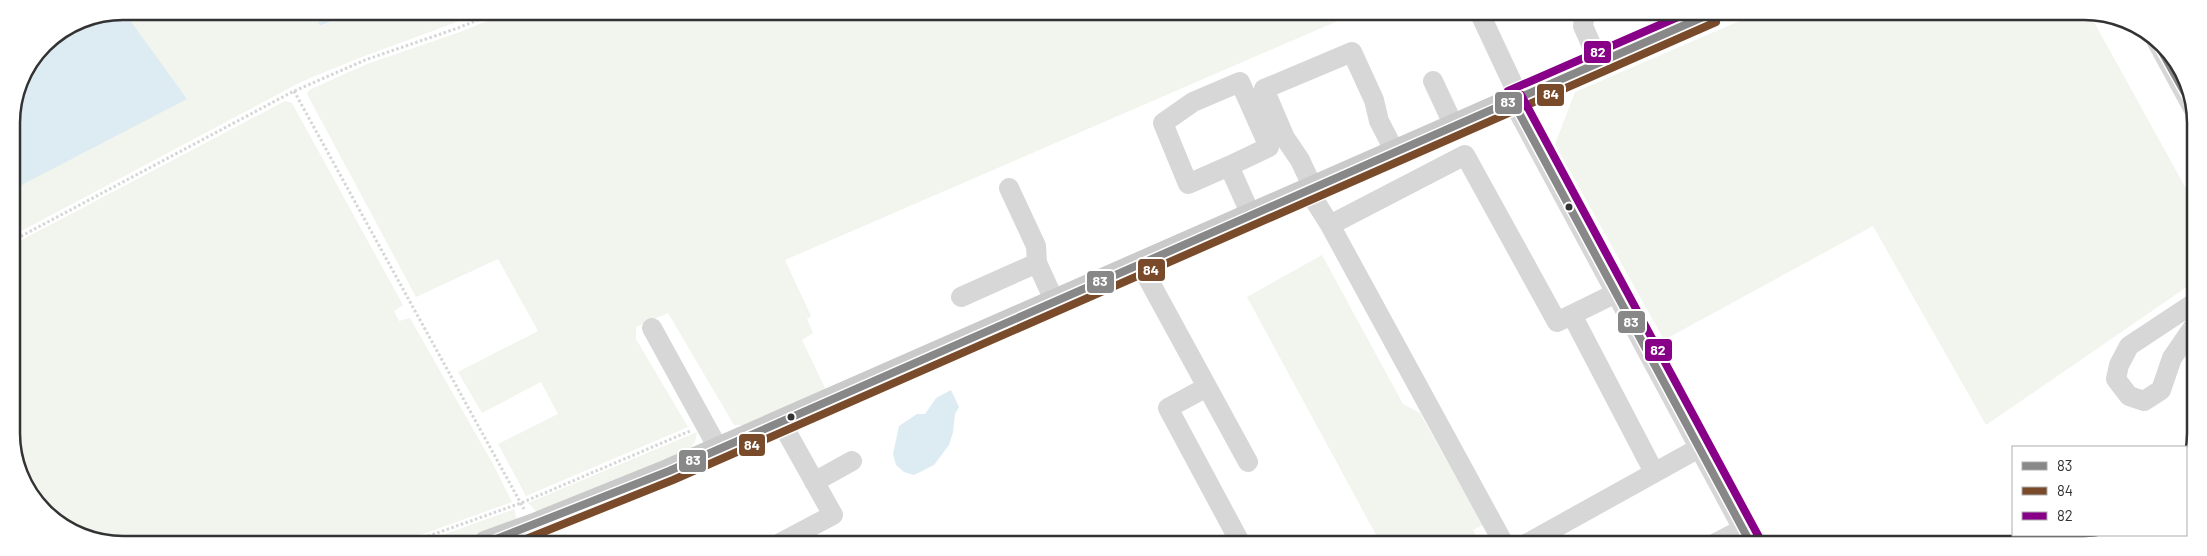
<svg xmlns="http://www.w3.org/2000/svg" width="2207" height="556" font-family="Barlow,sans-serif">
	<style>
		.green { fill: #f1f5ed }
		.water { fill: #ddebf3 }
		.lines { fill: none; stroke-linecap: round; stroke-linejoin: round }
		.path { stroke: #d6d6d6; stroke-width: 3; stroke-dasharray: 2.5 2.5; stroke-linecap: butt }
		.minor { stroke: #d7d7d7; stroke-width: 20 }
		.major { stroke: #cacaca; stroke-width: 25 }
		.bus-1-casing { stroke: #fff; stroke-width: 11 }
		.bus-2-casing { stroke: #fff; stroke-width: 11 }
		.bus-3-casing { stroke: #fff; stroke-width: 11 }
		.bus-1 { stroke: #888; stroke-width: 8 }
		.bus-2 { stroke: #7a4b2a; stroke-width: 8 }
		.bus-3 { stroke: #808; stroke-width: 8 }
		.bus-dot { fill: #333; stroke: #fff; stroke-width: 2 }
		.rim { fill: none; stroke: #333; stroke-width: 2.5 }
		.line-badge { stroke: #fff; stroke-width: 2 }
		.badge-label { font-size: 14px; text-anchor: middle; font-weight: bold; fill: #fff }
	</style>
	<rect width="100%" height="100%" fill="#fff"/>
	<path class="green" d="M123 11H314L321 26 354 12H484L362 57 303 81 12 236 11 116 20 80 44 44 81 20Z
		M509 12 1356 13 785 260 811 316 807 319 813 333 802 340 826 390 745 425H734L668 313 636 327V339L688 427 526 496 498 444 558 414 541 382 482 413 458 372 538 331 498 259 416 297 307 94 309 90 367 64 460 32Z
		M1758 13H2089L2194 203V282L1986 425 1873 226 1664 340 1555 144 1575 92Z
		M285 101 292 103 403 305 394 311 399 321 410 318 494 466 512 502 398 543H101L44 512 13 455 12 245Z
		M1322 255 1403 404 1420 413 1483 525 1473 530 1481 544H1381L1247 297Z
		M697 432 695 442 690 449 537 512 528 503Z
		M515 509 516 520 512 525 460 543H420Z"/>
	<path class="water" d="M314 11 354 12 320 26Z
		M124 12 187 99 12 190 11 116 20 80 44 44Z
		M951 390 959 407 955 414 953 432 949 445 934 465 914 475 904 472 896 465 893 454 899 426 917 414H925L936 398Z"/>
	<g class="lines">
		<path class="path" d="M482 12 484 17
			M294 91 524 509
			M12 241 294 91 365 60 458 28 497 12
			M409 543 521 503 690 431"/>
		<path class="minor" d="M1585 13 1583 26 1599 62
			M1481 16 1519 97
			M2156 40 2194 110
			M1433 81 1454 126
			M1512 100 1751 544
			M1229 166 1269 147 1240 82 1193 102 1163 123 1188 184 1229 166 1251 215
			M1009 188 1036 246 1037 263
			M1313 188 1300 160 1285 138 1264 89 1352 52 1374 100 1379 121 1395 152
			M1308 190 1330 225 1465 155 1557 322 1616 293
			M1330 225 1504 544
			M1140 264 1248 462
			M961 297 1037 263 1055 302
			M1572 315 1654 472
			M2194 326 2172 358 2161 390 2144 401 2129 396 2116 379 2119 365 2129 346 2194 303
			M652 328 719 450
			M1207 387 1168 408 1241 544
			M814 482 852 461
			M533 526 540 543
			M780 543 833 515 781 422
			M1526 544 1699 448
			M1714 544 1743 529"/>
		<path class="major" d="M486 543 533 526 669 471 1712 13"/>
		<g class="bus-1-casing">
			<path id="bus-1" d="M2156 41 2194 109
				M1512 100 1751 544
				M486 543 669 471 1712 13"/>
		</g>
		<g class="bus-2-casing">
			<path id="bus-2" d="M516 543 673 480 1716 22"/>
		</g>
		<g class="bus-3-casing">
			<path id="bus-3" d="M1508 91 1687 13
				M1521 95 1760 539"/>
		</g>
		<use href="#bus-1" class="bus-1"/>
		<use href="#bus-2" class="bus-2"/>
		<use href="#bus-3" class="bus-3"/>
	</g>
	<g class="bus-dot">
		<circle cx="1569" cy="207" r="4.5"/>
		<circle cx="791" cy="417" r="4.5"/>
	</g>
	<path d="M0 0H2207V556H0ZM123 20H2084A103 103 0 0 1 2187 123V433A103 103 0 0 1 2084 536H123A103 103 0 0 1 20 433V123A103 103 0 0 1 123 20Z" fill="#fff" fill-rule="evenodd"/>
	<path class="rim" d="M123 20H2084A103 103 0 0 1 2187 123V433A103 103 0 0 1 2084 536H123A103 103 0 0 1 20 433V123A103 103 0 0 1 123 20Z"/>
	<g class="line-badge">
		<rect x="1583" y="40" width="29" height="24" rx="5" fill="#808"/>
		<rect x="1536" y="83" width="29" height="24" rx="5" fill="#7a4b2a"/>
		<rect x="1494" y="91" width="29" height="24" rx="5" fill="#888"/>
		<rect x="1137" y="258" width="29" height="24" rx="5" fill="#7a4b2a"/>
		<rect x="1086" y="270" width="29" height="24" rx="5" fill="#888"/>
		<rect x="1617" y="310" width="29" height="24" rx="5" fill="#888"/>
		<rect x="1644" y="338" width="29" height="24" rx="5" fill="#808"/>
		<rect x="738" y="433" width="28" height="24" rx="5" fill="#7a4b2a"/>
		<rect x="678" y="449" width="29" height="24" rx="5" fill="#888"/>
	</g>
	<g class="badge-label">
		<text x="1598" y="57">82</text>
		<text x="1551" y="99">84</text>
		<text x="1508" y="107">83</text>
		<text x="1151" y="275">84</text>
		<text x="1100" y="286">83</text>
		<text x="1631" y="327">83</text>
		<text x="1658" y="355">82</text>
		<text x="752" y="450">84</text>
		<text x="693" y="465">83</text>
	</g>
	<rect x="2012" y="446" width="175" height="90" fill="#ffffff" stroke="#adadad"/>
	<rect x="2022" y="462" width="25" height="8" fill="#888888" stroke="#adadad"/>
	<text x="2057" y="471" font-size="15" fill="#333333">83</text>
	<rect x="2022" y="487" width="25" height="8" fill="#7a4b2a" stroke="#adadad"/>
	<text x="2057" y="496" font-size="15" fill="#333333">84</text>
	<rect x="2022" y="512" width="25" height="8" fill="#880088" stroke="#adadad"/>
	<text x="2057" y="521" font-size="15" fill="#333333">82</text>
</svg>
